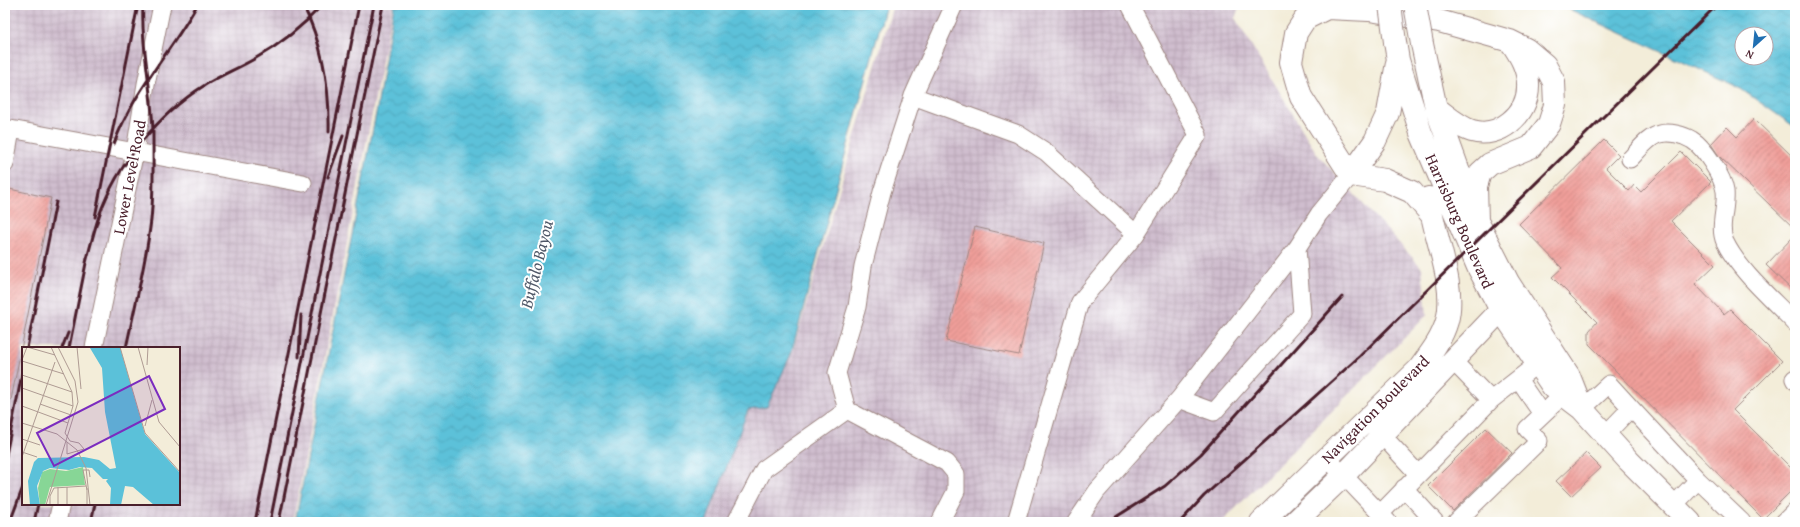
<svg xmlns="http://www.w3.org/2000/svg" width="1800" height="527" font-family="'Gentium Book Plus',serif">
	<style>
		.industrial { fill: url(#industrial-grid); fill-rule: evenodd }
		.water { fill: url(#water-waves); stroke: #527082; fill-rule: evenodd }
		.building { fill: url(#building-hatch) }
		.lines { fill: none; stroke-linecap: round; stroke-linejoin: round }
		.minor-casing { stroke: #9e8682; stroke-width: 19 }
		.major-casing { stroke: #9e8682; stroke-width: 24 }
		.minor { stroke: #fff; stroke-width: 17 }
		.major { stroke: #fff; stroke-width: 22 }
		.rail { stroke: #4a1f2b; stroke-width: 3 }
		.major-bridge-casing { stroke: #9e8682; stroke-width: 24; stroke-linecap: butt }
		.major-bridge { stroke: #fff; stroke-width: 22 }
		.labels { text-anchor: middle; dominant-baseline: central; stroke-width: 4; stroke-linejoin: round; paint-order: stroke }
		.street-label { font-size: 16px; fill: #4a1f2b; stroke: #fff }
		.water-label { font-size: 17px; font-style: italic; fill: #505868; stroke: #fff }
		.inset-road { fill: none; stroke: #af9b93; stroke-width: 1 }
		.view { fill: #7b2cbf; fill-opacity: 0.15; stroke: #7b2cbf; stroke-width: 2 }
		.inset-edge { fill: none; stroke: #4a1f2b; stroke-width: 2 }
	</style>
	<defs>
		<pattern id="industrial-grid" width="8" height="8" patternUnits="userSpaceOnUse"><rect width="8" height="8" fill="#cfbdce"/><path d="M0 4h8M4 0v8" fill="none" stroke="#b3a2b1"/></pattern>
		<pattern id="water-waves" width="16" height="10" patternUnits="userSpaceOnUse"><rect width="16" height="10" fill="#5bc1d9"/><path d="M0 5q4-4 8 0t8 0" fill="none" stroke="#51a5ba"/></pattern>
		<pattern id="building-hatch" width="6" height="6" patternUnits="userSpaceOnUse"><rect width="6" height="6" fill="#f09f9a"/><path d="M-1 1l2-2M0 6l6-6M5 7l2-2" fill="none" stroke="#c4817e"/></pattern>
	</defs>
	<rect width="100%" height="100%" fill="#fff"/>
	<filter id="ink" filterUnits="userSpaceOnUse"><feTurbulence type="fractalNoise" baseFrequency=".025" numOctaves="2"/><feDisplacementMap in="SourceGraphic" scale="8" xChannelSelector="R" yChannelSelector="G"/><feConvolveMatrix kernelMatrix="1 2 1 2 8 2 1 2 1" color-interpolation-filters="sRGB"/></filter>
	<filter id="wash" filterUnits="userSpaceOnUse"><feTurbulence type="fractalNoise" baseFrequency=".012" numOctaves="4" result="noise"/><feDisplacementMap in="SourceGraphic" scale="16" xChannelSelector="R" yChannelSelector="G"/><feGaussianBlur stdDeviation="0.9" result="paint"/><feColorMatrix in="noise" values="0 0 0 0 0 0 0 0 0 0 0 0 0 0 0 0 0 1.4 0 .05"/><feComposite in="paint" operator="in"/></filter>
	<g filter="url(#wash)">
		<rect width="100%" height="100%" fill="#f3edd9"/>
		<path class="industrial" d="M5 5H393L293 522H5ZM23 348H179V504H23Z
			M893 5H1240L1235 18 1317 154 1422 268 1427 315 1222 522H700L750 407 766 408 792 353Z"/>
		<path class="water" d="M394 5H886L791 354 767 407 748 410 706 522H295L377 108Z
			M1560 5H1795V127L1738 87ZM1742 34H1766V58H1742Z"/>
		<g id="blocks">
			<path class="building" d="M1754 119 1795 159V229L1719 156 1711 144 1727 127 1737 137Z
				M1604 140 1619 155 1606 168 1629 191 1634 185 1641 192 1681 152 1711 182 1671 221 1715 265 1695 284 1724 314 1730 309 1782 361 1733 410 1795 472V487L1763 519 1589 344V331L1597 322 1552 277 1562 268 1519 224Z
				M5 188 51 198 11 400H5Z
				M975 227 1044 243 1019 355 946 341Z
				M1795 235V293L1766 265Z
				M1486 428 1512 453 1453 511 1428 486Z
				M1586 453 1601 468 1571 496 1556 481Z"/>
		</g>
	</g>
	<g filter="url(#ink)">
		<use href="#blocks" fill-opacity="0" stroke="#9e8682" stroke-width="1"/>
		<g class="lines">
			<g class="minor-casing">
				<path id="minor" d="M1130 5 1198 135 1136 234
					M913 96 1018 134 1046 152 1136 234 1080 302 1016 522
					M5 128 303 183
					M1630 159C1638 151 1649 136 1660 134 1669 131 1684 135 1692 140 1704 147 1723 177 1725 191 1727 208 1718 226 1725 242 1739 271 1773 300 1795 323
					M5 164 11 130
					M1297 248 1319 214 1351 175
					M94 348 135 151 146 84 162 5
					M1453 361 1491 400 1537 364
					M1795 378 1794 379 1795 381
					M1518 379 1542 414
					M1582 409 1609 384 1631 408
					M847 410 837 373 857 307 863 266 882 192 913 96 954 5
					M1382 435 1418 474
					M1605 435 1631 408 1698 480 1742 522
					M1327 458 1388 522
					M1404 488 1435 522
					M1673 506 1698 480
					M1380 514 1491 400
					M57 522 61 504
					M736 522 764 469 847 410 947 463 956 474V491L940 522
					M1076 522 1097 491 1179 399 1297 248 1302 314 1214 412 1179 399
					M1456 522 1539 441 1527 429 1563 395
					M1784 522 1795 511"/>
			</g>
			<g class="major-casing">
				<path id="major" d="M1395 42 1398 60 1421 133 1478 267 1501 310 1553 387 1582 409 1629 461 1690 522
					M1422 44 1436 108 1477 221 1508 282 1569 376 1582 409
					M1436 108C1447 116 1459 127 1472 131 1499 139 1528 114 1528 87 1529 70 1520 55 1511 42
					M1351 175 1375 141 1388 113 1397 63
					M1430 213 1412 192 1385 180 1351 175 1301 97 1291 62 1296 33 1305 19 1327 8 1369 10 1439 21 1510 41 1526 49 1545 65 1554 82 1555 105 1549 124 1531 147 1490 164 1480 173 1476 186 1477 221
					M1261 522 1419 369C1430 354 1442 339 1447 321 1457 285 1433 235 1429 198
					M1295 522 1344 475 1501 310 1505 296"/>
			</g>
			<use href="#minor" class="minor"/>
			<use href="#major" class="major"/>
			<path class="rail" d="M303 5C323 45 330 88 329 132
				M114 144C132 93 171 52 197 5
				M328 177 343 136
				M95 217 138 5
				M86 263C90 247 94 231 99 216 117 164 159 114 205 85 221 75 239 68 256 58 281 44 303 26 322 5
				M27 348 56 202
				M62 348 68 333
				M69 348 87 258
				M126 348C135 306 146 263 151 220 154 191 153 161 153 132 152 89 141 48 143 5
				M299 357 301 315
				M5 460 23 369
				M10 522 23 487
				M34 522 38 504
				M91 522 95 504
				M255 522 359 5
				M270 522 374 5
				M279 522 383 5
				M1108 522 1165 486 1201 454 1342 297
				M1180 522 1204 496 1360 356 1717 5"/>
			<g class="major-bridge-casing">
				<path id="major-bridge" d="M1390 5 1395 42
					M1415 5 1422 44"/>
			</g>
			<use href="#major-bridge" class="major-bridge"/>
		</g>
	</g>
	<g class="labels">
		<g class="street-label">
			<text transform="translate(129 177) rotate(-79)">Lower Level Road</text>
			<text transform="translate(1460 221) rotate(66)">Harrisburg Boulevard</text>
			<text transform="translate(1375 409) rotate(-45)">Navigation Boulevard</text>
		</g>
		<g class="water-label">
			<text transform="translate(536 264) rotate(-76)">Buffalo Bayou</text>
		</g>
	</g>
	<g transform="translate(22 347)">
		<rect width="158" height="158" fill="#f3edd9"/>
		<path d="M61 120 63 138 28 140 23 158H18L16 141 20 125 28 122 44 124Z" fill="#87d696"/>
		<path d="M98 0 123 87 158 126V158H132L111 140 103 139 99 158H88L89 141 84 134 86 132H81L70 121 58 120 47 123 28 121 21 124 15 139 18 158H8L6 134 12 115 16 111 62 110 77 113 88 122 94 121 83 65 80 21 68 1Z" fill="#5bc1d9"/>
		<path class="inset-road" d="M5 0 33 8M29 0 50 45 51 59 43 86 48 94M55 0 59 42M98 0 123 86 158 125M116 0 137 75 158 100M0 13 5 0M0 14 42 27M125 18 126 0M0 28 50 45M0 41 51 59M18 57 49 68M0 59 46 76M0 76 35 87 55 103 64 121 68 158M123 79 130 53M0 92 18 98M45 95V107L62 102 57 96 48 94M0 105 15 110M0 110 33 15M36 140V158M45 140V158M65 143 61 123H67L68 130M24 158 56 55 53 34 36 0M28 158V149L32 141 64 139M65 158V141"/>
		<path class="view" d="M127 29 143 62 32 119 15 86Z"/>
		<rect width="158" height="158" class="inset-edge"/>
	</g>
	<rect width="1800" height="527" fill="none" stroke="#fff" stroke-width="20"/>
	<g transform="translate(1754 46) rotate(207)"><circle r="19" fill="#ffffff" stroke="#b7a5aa"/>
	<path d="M0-3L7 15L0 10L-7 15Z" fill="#1f6fb2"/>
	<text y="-6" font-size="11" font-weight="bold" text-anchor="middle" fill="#4a1f2b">N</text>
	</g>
</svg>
